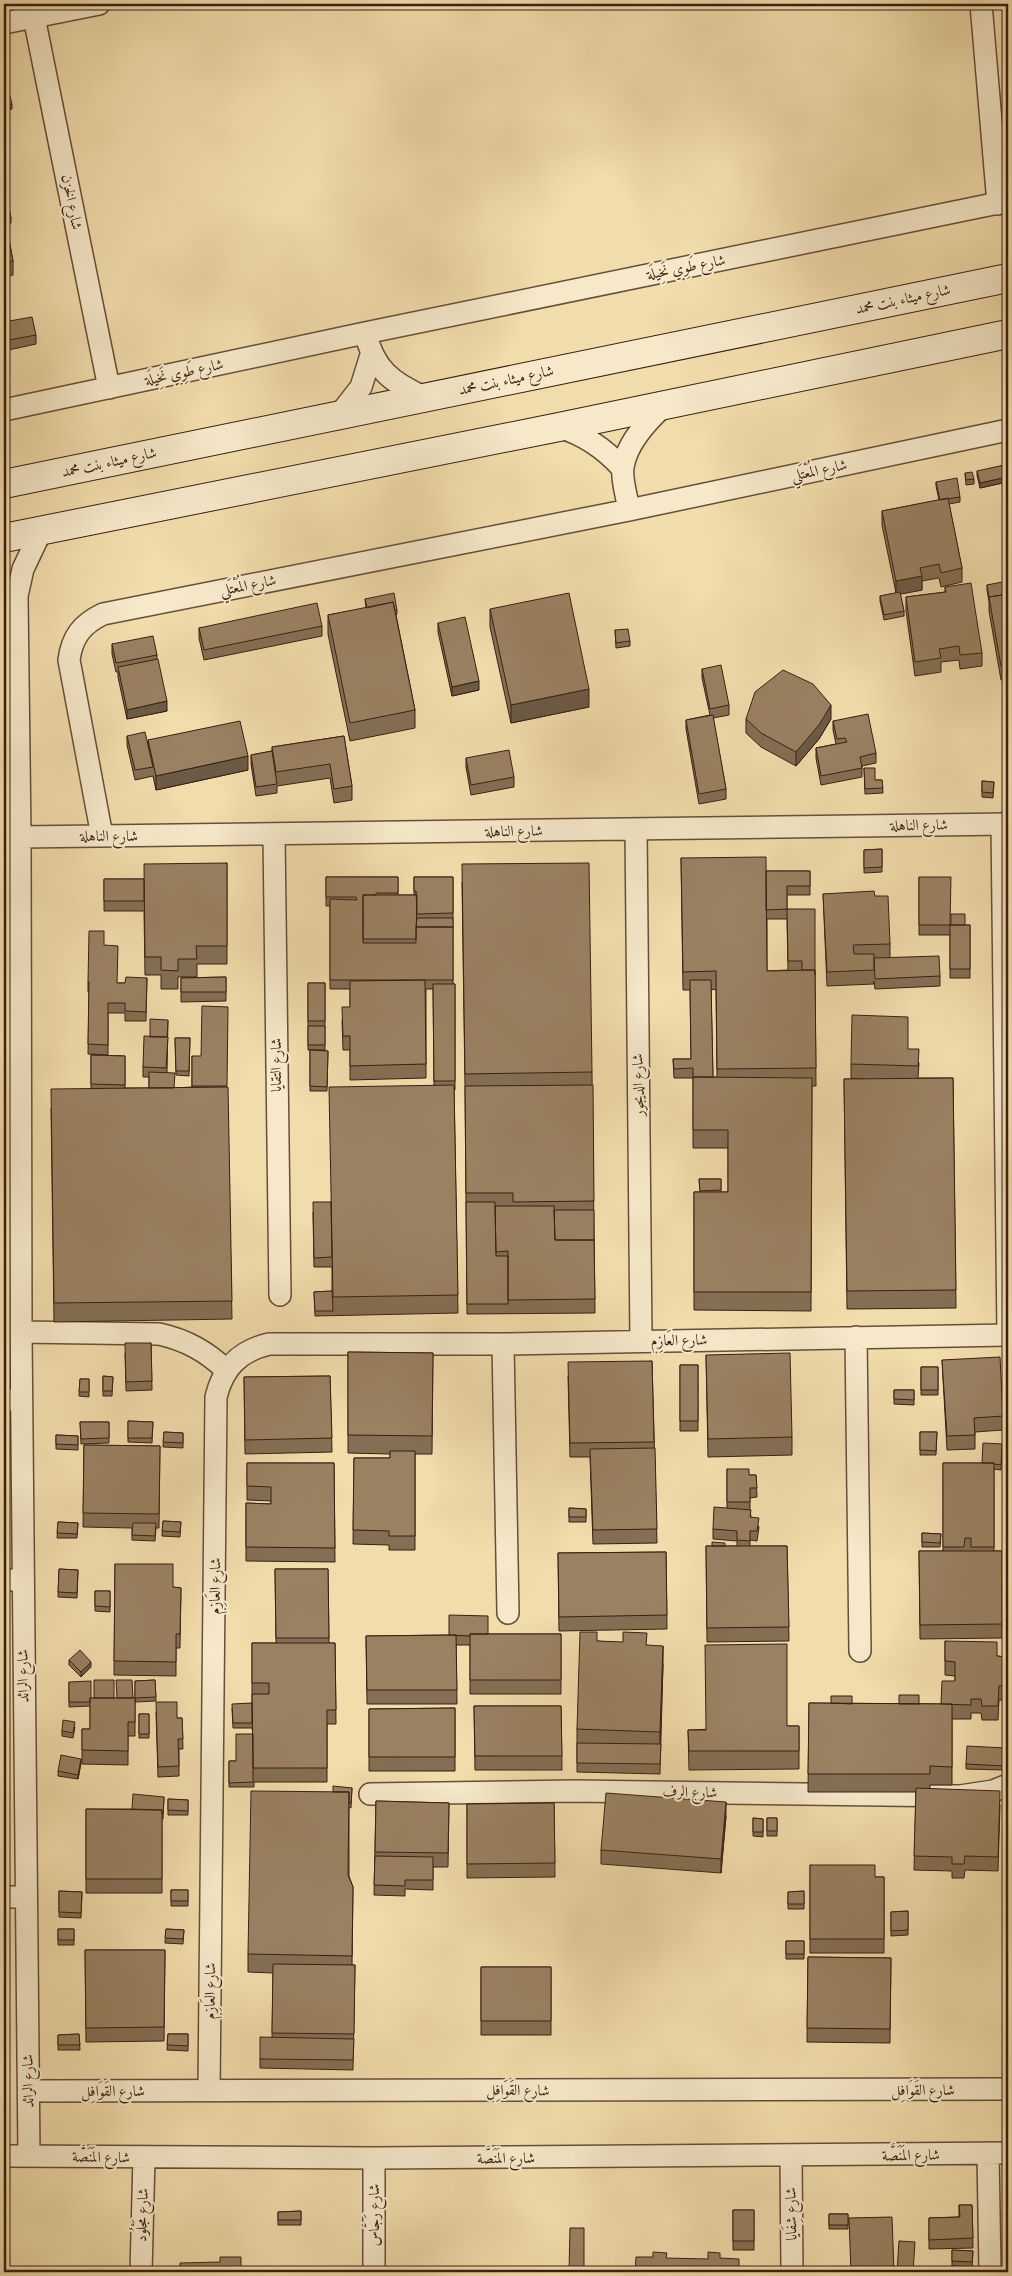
<svg xmlns="http://www.w3.org/2000/svg" width="1012" height="2276" font-family="'IM FELL Great Primer',Amiri,serif">
	<style>
		.lines { fill: none; stroke-linecap: round; stroke-linejoin: round }
		.minor-casing { stroke: #674e38; stroke-width: 24 }
		.secondary-casing { stroke: #391f11; stroke-width: 30 }
		.minor { stroke: #f6e8c9; stroke-width: 21 }
		.secondary { stroke: #f6e8c9; stroke-width: 28 }
		.wall { fill: #846f54; stroke: #391f11; fill-rule: evenodd }
		.shaded-wall { fill: #6b5a45; stroke: #391f11 }
		.building { fill: #998162; stroke: #391f11 }
		.labels { text-anchor: middle; dominant-baseline: central; stroke-width: 4; stroke-linejoin: round; paint-order: stroke }
		.street-label { font-size: 15px; fill: #391f11; stroke: #f6e8c9 }
	</style>
	<rect width="100%" height="100%" fill="#f1dcac"/>
	<filter id="stains"><feTurbulence type="fractalNoise" baseFrequency=".004" numOctaves="4"/><feColorMatrix values="0 0 0 0 .2 0 0 0 0 .09 0 0 0 0 .02 0 0 0 .5 -.17"/></filter>
	<radialGradient id="worn" r=".72"><stop offset=".6" stop-color="#630" stop-opacity="0"/><stop offset="1" stop-color="#630" stop-opacity=".3"/></radialGradient>
	<g class="lines">
		<g class="minor-casing">
			<path id="minor" d="M981 4 998 204
				M34 17 109 388
				M4 23 99 4
				M365 333C375 369 390 382 424 397
				M4 410 365 333 1008 201
				M340 414 361 387 371 355
				M559 427C585 435 604 448 622 468
				M629 510C627 497 621 479 623 467 627 442 649 419 667 403
				M1002 824 1008 1335
				M636 829 641 1341
				M274 835 280 1295
				M102 836 69 660C72 637 82 624 103 614L629 510 1008 430
				M20 837 1008 824
				M21 1332 159 1334C186 1340 206 1351 226 1370
				M856 1337 860 1651
				M503 1344 508 1613
				M4 1400H21
				M4 1580H22
				M370 1794 574 1791 960 1796 993 1791 1008 1785
				M4 1897H26
				M209 2090 216 1397C223 1368 239 1351 269 1344H503L1008 1335
				M29 2091 1008 2089
				M988 2153 990 2272
				M4 2156 374 2158 1008 2153
				M29 2156 21 1332 20 837 17 596 23 569 41 531
				M791 2156 792 2272
				M374 2158V2272
				M141 2272 144 2157"/>
		</g>
		<g class="secondary-casing">
			<path id="secondary" d="M4 484 1008 278
				M4 538 559 427 1008 334"/>
		</g>
		<use href="#minor" class="minor"/>
		<use href="#secondary" class="secondary"/>
	</g>
	<path class="wall" d="M4 203 11 218V223L6 224 13 261V275L4 277V288Z
		M4 322 36 335V344L4 351Z
		M977 471 1007 482 980 488 977 475Z
		M965 473 974 479V484L966 485Z
		M936 482 960 497V502L949 504 962 568V582L941 587 939 578 922 581V590L900 594 904 611V616L884 620 880 601V596L896 593 882 525V511L939 500 936 486Z
		M987 585H1008V679L1001 680 989 611V602L987 590Z
		M945 587 982 653V666L960 669 959 660 941 662V672L915 676 906 611V597L945 592Z
		M365 599 397 610V614L396 615 415 710V728L350 741 328 634V615L366 608Z
		M490 609 589 707 511 723 490 627Z
		M438 623 479 690 452 696 438 632Z
		M322 626V636L204 660 199 638V628Z
		M615 630 630 641V646L616 648Z
		M112 644 157 655V659L167 711 127 719 118 677V672H116L112 654Z
		M702 669 729 705V715L713 718 726 789V799L699 804 686 729V720L710 715 702 678Z
		M746 719H831L819 739 796 766 761 747 746 733Z
		M833 721 876 753V763L862 766V777L821 785 816 758V748L836 744 833 730Z
		M127 736 148 745V740L248 770 156 790 153 776 135 780 127 745Z
		M344 736 352 786V800L334 803 330 778 277 786V793L256 796 251 764V755L272 751V747Z
		M1008 750V790L1003 789V775Z
		M466 758 514 777V787L471 795 466 767Z
		M864 768 875 780H882L883 793 865 794Z
		M982 781 994 782 993 798 982 797Z
		M882 849V872L864 873V850Z
		M681 858 766 871H810V895H787V909L815 975 816 1086H812L811 1311 694 1310V1192H700L699 1179H721V1192H728V1148H693V1078H674L673 1059H691L690 990H683ZM767 919H787L788 970 767 971ZM716 989 717 1077H713L711 990Z
		M227 863V964H197V977H178V989H161V975H145L144 911H104V879H144Z
		M326 877H398V895H414V877H453V984H455V1090H454L458 1313 315 1316 314 1292 332 1291V1267H314L313 1212 331 1202 434 1085 433 989H426V1078L350 1080V1050H343L342 1021 350 1007V989H330V906H326Z
		M919 877 951 925H970V978H950V935H919Z
		M462 882 592 1072 595 1313 467 1314 465 1086Z
		M823 894 875 896 890 944V958L940 976V986L875 989 874 981V984L827 986Z
		M104 945 117 983H125L147 978 146 1021H125V1013H108V1055L88 1054 89 992H88V982Z
		M226 977V1001L181 1002V978Z
		M308 983H325V1050H308Z
		M168 1020 167 1073 174 1088 192 1087V1056L227 1087 232 1319 54 1322 51 1108 91 1089V1055L125 1056V1088H149V1077H143V1067L150 1037Z
		M175 1038H190L189 1076 176 1075Z
		M908 1049 919 1063 918 1078H953L956 1308 847 1309 844 1079H864L851 1078V1064Z
		M310 1050 328 1051 327 1091H310Z
		M151 1343 152 1390 126 1391 125 1353Z
		M348 1352 433 1353 432 1454H415V1550H389V1545L353 1544 354 1458H390V1454L348 1453Z
		M706 1355 792 1437V1455L708 1457Z
		M942 1360 1003 1416V1430L975 1432V1449L947 1450Z
		M652 1361 657 1543 593 1544 590 1457H570L568 1376Z
		M680 1365H698V1431H680Z
		M921 1367H938V1395H921Z
		M103 1376 113 1377 112 1396H103Z
		M330 1376 332 1452 245 1454 244 1377Z
		M80 1379H89V1397L79 1396Z
		M894 1390H914V1405L894 1404Z
		M128 1421 153 1422 152 1443 128 1442Z
		M80 1422H109V1443L81 1444Z
		M164 1432 183 1433V1448L163 1447Z
		M920 1432H937L936 1455H920Z
		M56 1435 78 1436V1450L56 1449Z
		M1002 1444 1001 1470 994 1469V1551H1002V1638L920 1639 919 1551H943V1463H982Z
		M84 1445 160 1446 159 1528H156L155 1541 132 1540V1528L83 1527Z
		M247 1463H334L335 1562 246 1561V1503L271 1504V1501L247 1500Z
		M727 1469 749 1475H756L757 1497 750 1498V1510L751 1517 759 1527 757 1541 750 1540V1546H787L789 1641 707 1642 706 1546H737V1541L713 1539V1529L727 1508Z
		M569 1508 586 1509V1522H569Z
		M163 1521 181 1522 180 1537 162 1536Z
		M58 1522 78 1523 77 1538H57Z
		M922 1533 941 1534 940 1547H922Z
		M666 1552 667 1629 559 1631 558 1553Z
		M115 1564 173 1587 181 1588 180 1648H176V1676L114 1675Z
		M59 1569 78 1570 77 1598 58 1597Z
		M275 1569H328L329 1643H335L336 1724H327V1782H254V1787H229V1761H236L253 1734 252 1728H233L232 1708 252 1703V1643H276Z
		M95 1591H110V1612L95 1611Z
		M488 1634H561V1694H470V1645H456L457 1704H367L366 1636 449 1635Z
		M597 1641 647 1645 663 1664 660 1774 577 1772V1729Z
		M945 1641 997 1656 1006 1657 1005 1700H999L998 1720H982L981 1713H971V1719H952V1785H930V1789L1000 1805 998 1871 965 1870 964 1878H952V1871L914 1870 916 1792H808L809 1703 941 1704 955 1681V1676L945 1675Z
		M69 1660 91 1667 81 1677 69 1665Z
		M155 1680 156 1701 135 1702V1681Z
		M69 1682 91 1698H135V1736H128V1765L82 1764V1729H90V1706L69 1707Z
		M474 1706H561L562 1770H475Z
		M455 1708V1771H369V1709Z
		M156 1712 177 1718H182L183 1749H179V1776L158 1777Z
		M139 1714H149V1738H139Z
		M787 1726H799V1769L689 1770 688 1730Z
		M75 1727 73 1738 62 1736V1731Z
		M1006 1748 1005 1770 966 1769V1764Z
		M81 1763 78 1779 58 1776V1771Z
		M352 1788 351 1808 349 1807V1876L353 1887 352 1965H355L353 2070 260 2068V2059L272 2037 273 1973 248 1972V1954L333 1792Z
		M164 1797 163 1819H162V1893H86V1809H132Z
		M168 1799 188 1800V1815H168Z
		M376 1801 449 1803 448 1867H433V1890L405 1889V1896L374 1895Z
		M554 1803 555 1877 467 1878V1804Z
		M726 1816 721 1873 601 1864V1850Z
		M753 1818 763 1819V1837L753 1836Z
		M767 1818H777V1836H767Z
		M810 1865 875 1877H884V1953H810Z
		M171 1890H188V1906H171Z
		M59 1891 82 1892 81 1918 59 1917Z
		M804 1891V1909H788V1892Z
		M908 1911V1935L891 1936V1912Z
		M58 1929H74V1945H58Z
		M166 1929 184 1930 183 1944 165 1943Z
		M786 1941H804V1959H786Z
		M85 1950H165L164 2041 86 2042Z
		M808 1957 891 1958 890 2043 807 2042Z
		M481 1967H551V2035H481Z
		M79 2034 80 2050H58V2035Z
		M168 2034H188V2051L167 2050Z
		M959 2205H972L973 2248 929 2249V2218L959 2217Z
		M733 2210H754V2250H733Z
		M301 2211V2225H278V2212Z
		M829 2214H848V2229H829Z
		M952 2250 973 2251 972 2267 952 2266Z"/>
	<path class="shaded-wall" d="M12 104V109L4 111V106Z
		M1007 477V482L980 488V483Z
		M922 576V590L896 595V581Z
		M479 681V690L452 696V687Z
		M589 689V707L511 723V705Z
		M167 701V711L127 719V710Z
		M831 705V719L819 739 796 766V752Z
		M248 756V770L156 790V776Z
		M663 1646V1664L660 1750V1732Z
		M91 1662V1667L81 1677V1672Z
		M81 1759V1763L78 1779V1775Z
		M726 1802V1816L721 1873V1859Z"/>
	<path class="building" d="M7 85 12 104 4 106V86Z
		M8 202 11 218 5 219 4 213V203Z
		M4 213 13 261 4 263Z
		M32 317 36 335 4 341V322Z
		M1004 465 1007 477 980 483 977 471Z
		M972 472 974 479 966 480 965 473Z
		M957 478 960 497 940 500 936 482Z
		M948 498 962 568 941 573 939 564 920 568 922 576 896 581 882 511Z
		M1007 581 1008 585V594L989 597 987 585Z
		M971 583 982 653 960 655 959 646 939 649 941 658 915 662 906 597 946 592 945 587Z
		M900 592 904 611 884 615 880 596Z
		M394 593 397 610H395L393 602 367 608 365 599Z
		M569 593 589 689 511 705 490 609Z
		M1008 594V665L1001 666 989 597Z
		M393 602 415 710 350 723 328 615Z
		M317 603 322 626 204 650 199 628Z
		M465 617 479 681 452 687 438 623Z
		M628 629 630 641 616 643 615 630Z
		M153 636 157 655 116 663 112 644Z
		M158 659 167 701 127 710 118 667Z
		M721 665 729 705 710 709 702 669Z
		M783 670 813 684 831 705 819 725 796 752 761 733 746 719 755 692Z
		M868 714 876 753 860 757 862 768 821 776 816 748 847 742 845 738 837 739 833 721Z
		M713 715 726 789 699 794 686 720Z
		M240 721 248 756 156 776 148 740Z
		M145 732 153 767 135 770 127 736Z
		M344 736 352 786 334 789 330 764 276 772 272 747Z
		M509 750 514 777 471 785 466 758Z
		M1007 750H1008V776L1003 775Z
		M272 751 277 784 256 787 251 755Z
		M864 768H875V780H882L883 788 865 789Z
		M982 781 994 782 993 793 982 792Z
		M882 849V867L864 868V850Z
		M766 857 767 971 815 970 816 1068 717 1069 716 971 683 972 681 858Z
		M227 863V946H196L197 959H178V971L161 970V957H145L144 864Z
		M589 863 592 1072 465 1074 462 864Z
		M766 871H810V886H787V909L766 910Z
		M326 877H398V893H376V895H363V943H416V927H453V980H330V899L357 900 356 897H326Z
		M414 877H453V913L417 914 416 891H414Z
		M919 877H951L950 925H970V969H950V925H919Z
		M104 879H144V901H104Z
		M874 891 875 896H888L890 944 853 945 854 954H874V970L827 972 823 894Z
		M363 895H417L416 939H363Z
		M787 909H815V975V970H802V961H788Z
		M951 914H965V925H951Z
		M417 918H453V927H416Z
		M89 931H104V945L118 946 117 983H125L126 977 147 978 146 1012 125 1011V1003H108V1045L88 1044 89 982H88Z
		M939 956 940 976 875 979 874 958Z
		M226 977V992H181V978Z
		M425 980 426 1064 350 1066V1036H343L342 1007H350V981Z
		M690 980H711L713 1077H693V1068L674 1069 673 1059H691Z
		M308 983H325V1021H308Z
		M433 984H455V1081H434Z
		M202 1006 228 1007 227 1086H192V1056H201Z
		M852 1015 908 1017V1049H919L918 1066 851 1064Z
		M150 1019 168 1020 167 1037H150Z
		M308 1026H325V1045H308Z
		M144 1036 168 1037 166 1068 143 1067Z
		M175 1038H190L189 1071H176Z
		M310 1050 328 1051 327 1087 310 1086Z
		M91 1055 125 1056V1085L91 1084Z
		M149 1072 175 1073 174 1088H149Z
		M693 1077 812 1078 811 1292H694V1192H728V1130H693Z
		M953 1078 956 1290 847 1291 844 1079Z
		M454 1085 458 1295 333 1297 329 1087Z
		M593 1085 594 1201 513 1202V1193H466L465 1086Z
		M228 1087 232 1301 54 1303 51 1089Z
		M699 1179H721V1190L700 1191Z
		M313 1202H331L332 1257 314 1258Z
		M466 1202H495L496 1256H508V1304H467Z
		M495 1206H554L555 1240H594L595 1299 508 1300V1251L496 1252Z
		M554 1210H594V1240H555Z
		M332 1291 333 1311H315L314 1292Z
		M125 1343H151L152 1381 126 1382Z
		M348 1352 433 1353 432 1436 348 1435Z
		M790 1353 792 1437 708 1439 706 1355Z
		M1000 1357 1003 1416 974 1418 975 1435 947 1436 942 1360Z
		M652 1361 654 1442 570 1443 568 1362Z
		M680 1365H698V1421H680Z
		M921 1367H938V1390H921Z
		M103 1376 113 1377 112 1391H103Z
		M330 1376 332 1438 245 1440 244 1377Z
		M80 1379H89V1392H79Z
		M894 1390H914V1400L894 1399Z
		M128 1421 153 1422 152 1438H128Z
		M80 1422H109V1438L81 1439Z
		M164 1432 183 1433V1443L163 1442Z
		M920 1432H937L936 1451 920 1450Z
		M56 1435 78 1436V1445L56 1444Z
		M983 1443 1002 1444 1001 1465 994 1464V1463H982Z
		M84 1445 160 1446 159 1514 83 1513Z
		M655 1448 657 1529 593 1530 590 1449Z
		M390 1451H415V1536H389V1531L353 1530 354 1458H390Z
		M247 1463H334L335 1548 246 1547V1503L271 1504V1487L247 1486Z
		M943 1463H994V1547H971V1538H965L964 1547H943Z
		M727 1469H749V1475H756L757 1488H750V1502H727Z
		M714 1507 751 1510 750 1517 759 1518 757 1531H750V1541L737 1540V1531L713 1529Z
		M569 1508 586 1509V1517H569Z
		M163 1521 181 1522 180 1532 162 1531Z
		M58 1522 78 1523 77 1534 57 1533Z
		M133 1523H156L155 1536 132 1535Z
		M922 1533 941 1534 940 1543 922 1542Z
		M712 1542 725 1543V1546H712Z
		M706 1546H787L789 1627 707 1628Z
		M919 1551H1002V1624L920 1625Z
		M666 1552 667 1615 559 1617 558 1553Z
		M115 1564H173V1587L181 1588 180 1634H176V1662L114 1661Z
		M59 1569 78 1570 77 1593 58 1592Z
		M275 1569H328L329 1638H276Z
		M95 1591H110V1607L95 1606Z
		M449 1615 488 1616V1634H470V1636L449 1635Z
		M580 1632H597V1641L623 1642V1632L647 1633 646 1645 663 1646 660 1732 577 1729Z
		M470 1634H561V1680H470Z
		M456 1635 457 1690H367L366 1636Z
		M945 1641 997 1642V1656L1006 1657 1005 1686H999L998 1706H982L981 1699H971V1705L941 1704 942 1681H955V1662L945 1661Z
		M252 1643H335L336 1710H327V1768H253L252 1694H269V1683H252Z
		M787 1644V1726H799V1751H689L688 1730H706L705 1645Z
		M80 1650 91 1662 81 1672 69 1660Z
		M94 1680H114V1698H94Z
		M116 1680H132L133 1698H117Z
		M155 1680 156 1697 135 1698V1681Z
		M91 1681V1698H90V1702H69V1682Z
		M899 1695H919V1704H899Z
		M831 1696H852V1704L831 1703Z
		M90 1698H135V1722H128V1751L82 1750V1729H90Z
		M156 1702H177V1718H182L183 1739H178L179 1766 158 1767Z
		M252 1703V1723H233L232 1704Z
		M809 1703 952 1704V1767L930 1766V1774H808Z
		M474 1706H561L562 1756H475Z
		M455 1708V1757H369V1709Z
		M139 1714H149V1734H139Z
		M63 1720 75 1722 73 1733 62 1731Z
		M236 1734H253V1782L229 1783V1761H236Z
		M577 1743 661 1744 660 1764 577 1763Z
		M967 1746 1006 1748 1005 1766 966 1764Z
		M61 1755 81 1759 78 1775 58 1771Z
		M333 1786 352 1788 351 1803H349V1792H333Z
		M916 1788 1000 1791 998 1857 965 1856 964 1864H952V1857L914 1856Z
		M251 1791 349 1792 348 1875 353 1887 352 1956 248 1954Z
		M606 1793 726 1802 721 1859 601 1850Z
		M133 1794 164 1797 163 1814H162V1810L132 1809Z
		M168 1799 188 1800V1811L168 1810Z
		M376 1801 449 1803 448 1853 375 1852Z
		M554 1803 555 1863 467 1864V1804Z
		M86 1809 162 1810V1879H86Z
		M753 1818 763 1819V1832H753Z
		M767 1818H777V1831H767Z
		M375 1856 433 1857V1880H405V1886L374 1885Z
		M810 1865H875V1877H884V1939H810Z
		M171 1890H188V1901H171Z
		M59 1891 82 1892 81 1913 59 1912Z
		M804 1891V1904H788V1892Z
		M908 1911V1930L891 1931V1912Z
		M58 1929H74V1940H58Z
		M166 1929 184 1930 183 1939 165 1938Z
		M786 1941H804V1954H786Z
		M85 1950H165L164 2027 86 2028Z
		M808 1957 891 1958 890 2029 807 2028Z
		M273 1964 355 1965 354 2034 272 2033Z
		M481 1967H551V2021H481Z
		M79 2034 80 2045H58V2035Z
		M168 2034H188V2046L167 2045Z
		M260 2037 354 2039 353 2060 260 2059Z
		M959 2205H972L973 2238 929 2240V2218L960 2217Z
		M733 2210H754V2241H733Z
		M301 2211V2220H278V2212Z
		M829 2214H848V2225H829Z
		M892 2217 894 2272H851L849 2218Z
		M570 2228H584V2272H569Z
		M899 2241 915 2242 913 2272H897Z
		M952 2250 973 2251 972 2262 952 2261Z
		M653 2252 667 2253 666 2258 708 2259V2252L720 2253V2258L739 2259V2272H635L636 2257H653Z
		M220 2257H241V2272H180V2263L220 2262Z"/>
	<g class="labels">
		<g class="street-label">
			<text transform="translate(72 202) rotate(79)">شارع الخزن</text>
			<text transform="translate(686 267) rotate(-11)">شارع طَوِي نَخِيلَة</text>
			<text transform="translate(903 299) rotate(-12)">شارع ميثاء بنت محمد</text>
			<text transform="translate(184 372) rotate(-12)">شارع طَوِي نَخِيلَة</text>
			<text transform="translate(506 380) rotate(-12)">شارع ميثاء بنت محمد</text>
			<text transform="translate(109 462) rotate(-12)">شارع ميثاء بنت محمد</text>
			<text transform="translate(819 470) rotate(-12)">شارع المُعْتَلي</text>
			<text transform="translate(248 585) rotate(-11)">شارع المُعْتَلي</text>
			<text transform="translate(919 825) rotate(-1)">شارع الناهلة</text>
			<text transform="translate(514 831) rotate(-1)">شارع الناهلة</text>
			<text x="109" y="836">شارع الناهلة</text>
			<text transform="translate(276 1065) rotate(-90)">شارع التقايا</text>
			<text transform="translate(638 1085) rotate(-91)">شارع الديجور</text>
			<text transform="translate(679 1340) rotate(-1)">شارع العَازِم</text>
			<text transform="translate(215 1586) rotate(-89)">شارع العَازِم</text>
			<text transform="translate(23 1676) rotate(-91)">شارع الرائد</text>
			<text transform="translate(690 1792) rotate(1)">شارع الرف</text>
			<text transform="translate(210 1991) rotate(-89)">شارع العَازِم</text>
			<text transform="translate(28 2081) rotate(-91)">شارع الرائد</text>
			<text transform="translate(518 2090) rotate(1)">شارع القَوَافِل</text>
			<text x="923" y="2090">شارع القَوَافِل</text>
			<text x="113" y="2091">شارع القَوَافِل</text>
			<text transform="translate(911 2155) rotate(-1)">شارع المَنَصَّة</text>
			<text transform="translate(101 2157) rotate(1)">شارع المَنَصَّة</text>
			<text x="506" y="2158">شارع المَنَصَّة</text>
			<text transform="translate(791 2214) rotate(-91)">شارع شِفَايا</text>
			<text transform="translate(142 2215) rotate(-88)">شارع مَجْلُود</text>
			<text transform="translate(374 2215) rotate(-90)">شارع رَجَّاس</text>
		</g>
	</g>
	<rect width="1012" height="2276" fill="none" stroke="#f1dcac" stroke-width="20"/>
	<rect x="5" y="5" width="1002" height="2266" fill="none" stroke="#391f11" stroke-width="2.5"/>
	<rect x="10" y="10" width="992" height="2256" fill="none" stroke="#391f11"/>
	<rect width="100%" height="100%" filter="url(#stains)"/>
	<rect width="100%" height="100%" fill="url(#worn)"/>
</svg>
